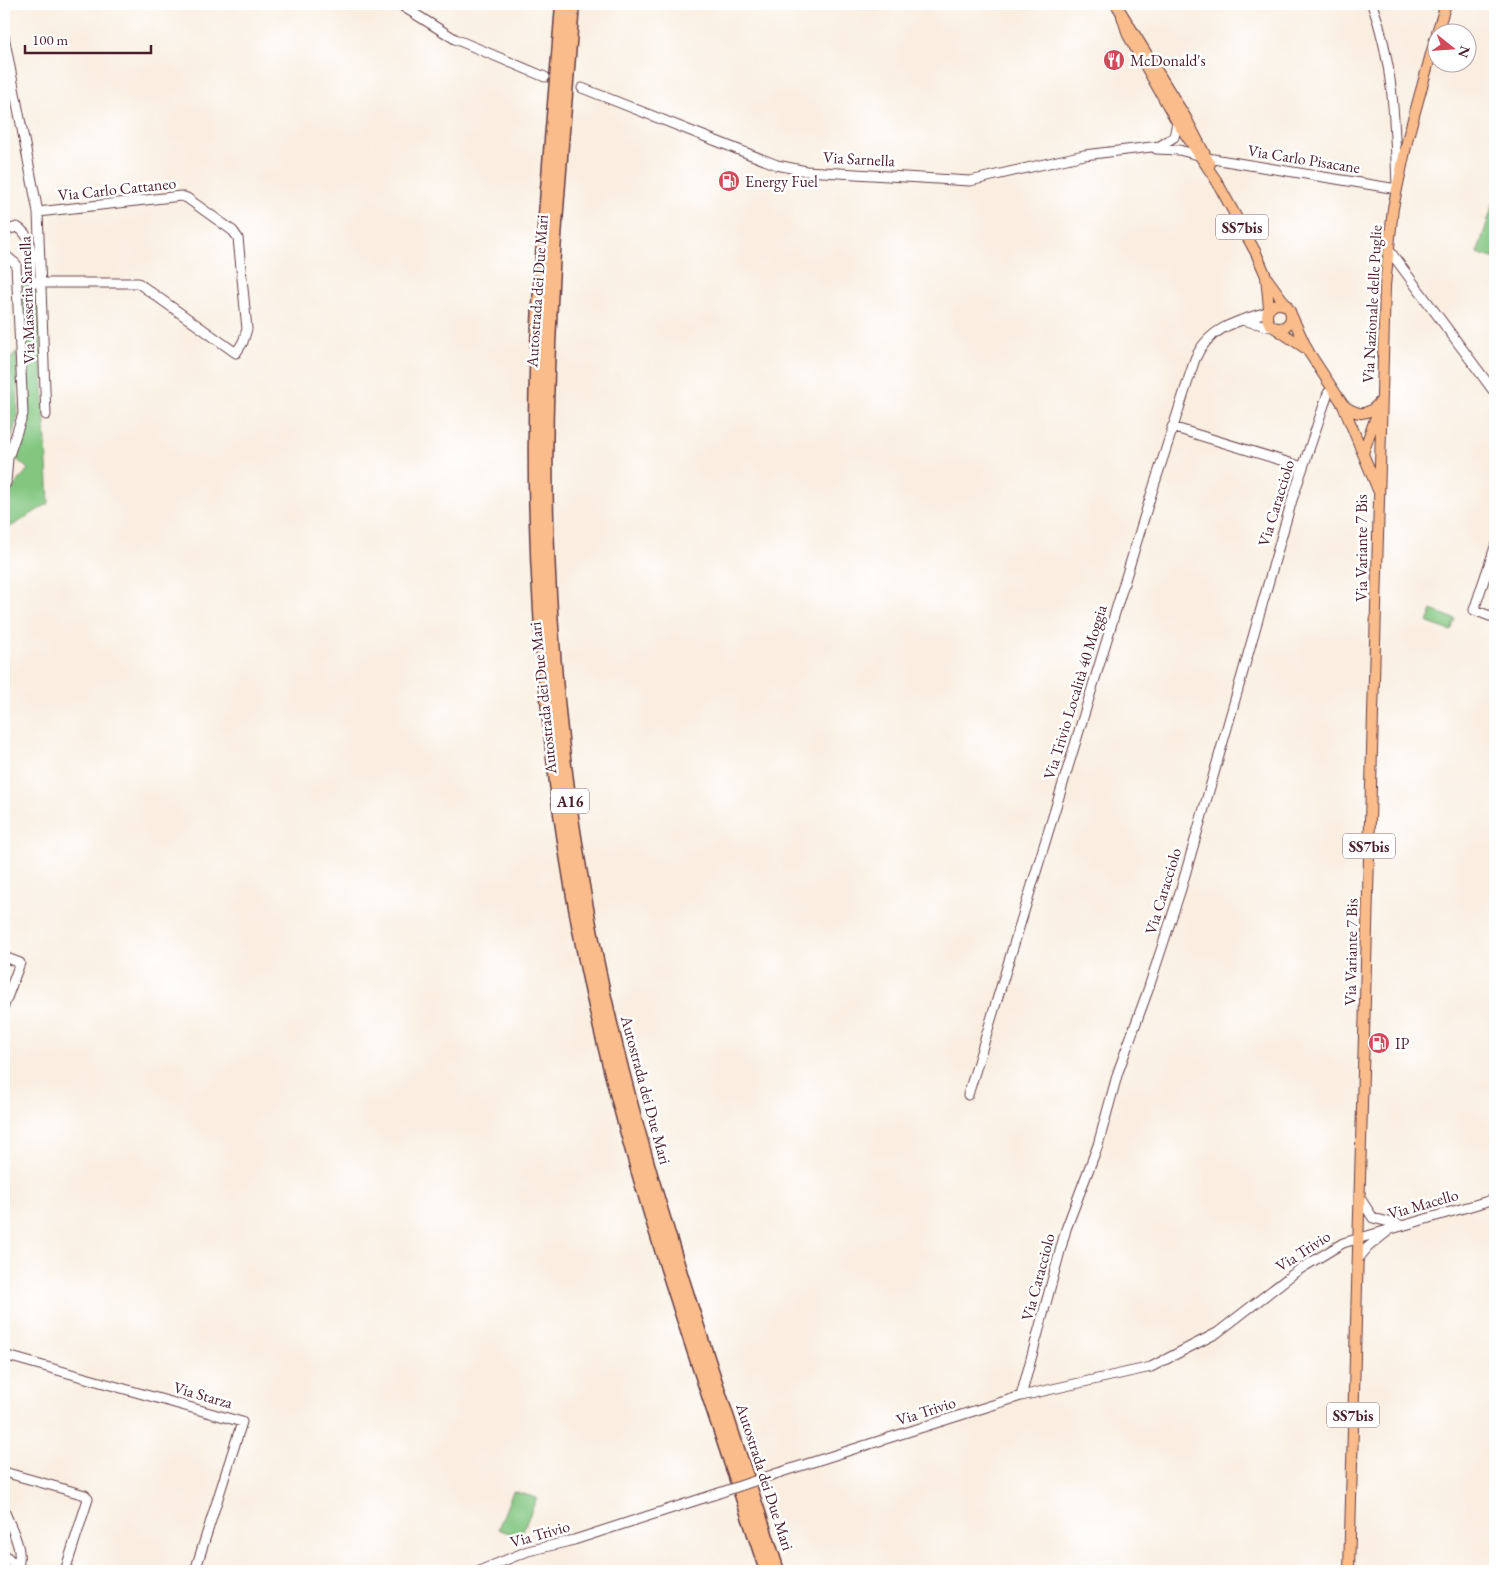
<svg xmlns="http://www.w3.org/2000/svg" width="1499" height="1575" font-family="'EB Garamond',serif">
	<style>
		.green { fill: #82c680; stroke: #667256 }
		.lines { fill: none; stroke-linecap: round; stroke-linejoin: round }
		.minor-casing { stroke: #643e46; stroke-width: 11 }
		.major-casing { stroke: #643e46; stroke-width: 12 }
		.highway-casing { stroke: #643e46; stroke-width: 15 }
		.minor { stroke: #fff; stroke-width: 9 }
		.major { stroke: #f9bc8a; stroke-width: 10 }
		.highway { stroke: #f9bc8a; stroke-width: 12 }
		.minor-bridge-casing { stroke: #643e46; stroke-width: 11; stroke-linecap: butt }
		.minor-bridge { stroke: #fff; stroke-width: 9 }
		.labels { text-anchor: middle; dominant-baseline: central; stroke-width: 5; stroke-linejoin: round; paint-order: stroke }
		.shield { fill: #fff; stroke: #80626b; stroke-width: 1 }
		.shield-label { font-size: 15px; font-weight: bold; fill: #4a1f2b }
		.poi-label { font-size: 16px; fill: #4a1f2b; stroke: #fff; text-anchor: start }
		.street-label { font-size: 16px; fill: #4a1f2b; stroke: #fff }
	</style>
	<rect width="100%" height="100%" fill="#fff"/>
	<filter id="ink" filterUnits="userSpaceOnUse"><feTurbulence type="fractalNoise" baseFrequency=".02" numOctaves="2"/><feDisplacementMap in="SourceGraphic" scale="10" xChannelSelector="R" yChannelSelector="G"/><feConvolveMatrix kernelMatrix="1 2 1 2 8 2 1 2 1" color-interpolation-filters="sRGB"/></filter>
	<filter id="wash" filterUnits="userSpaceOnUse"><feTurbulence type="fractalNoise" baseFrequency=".0096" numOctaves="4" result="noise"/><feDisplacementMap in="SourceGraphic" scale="20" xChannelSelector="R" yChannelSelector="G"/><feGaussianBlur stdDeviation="1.12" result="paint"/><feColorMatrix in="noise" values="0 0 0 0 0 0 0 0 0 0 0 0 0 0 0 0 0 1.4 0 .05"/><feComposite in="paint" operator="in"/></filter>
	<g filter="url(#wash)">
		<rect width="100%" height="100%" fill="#f9eee0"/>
		<path class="green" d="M1495 199V259L1477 253Z
			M22 280 38 289 49 503 4 531V499L28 469 14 457 26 417Z
			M17 351 18 416 7 451 4 453V367Z
			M1432 610 1455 619 1451 631 1428 623Z
			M513 1491 537 1498 520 1537 498 1529Z"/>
	</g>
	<g filter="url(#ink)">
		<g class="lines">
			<g class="minor-casing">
				<path id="minor" d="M399 4 455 39 545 77
					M4 36 38 212 46 415
					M582 88 777 165 806 171 970 181 1084 155 1160 146 1174 137 1177 122
					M1156 149 1179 150 1198 155
					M1207 158 1397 189C1395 126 1394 64 1372 4
					M4 235 7 230 17 227C35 236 30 261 31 279L35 283H138L236 353 243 342 247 329 238 238 233 231 187 198 181 196 38 212
					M1389 250 1495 393
					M4 254 16 264 23 414 8 458 6 483
					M1241 320 1272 327
					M1172 427 1303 467
					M1495 547 1474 610 1495 618
					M4 957 20 963 4 1006
					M968 1095 1151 495 1195 359C1208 328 1237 321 1267 312
					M1360 1198 1373 1218 1401 1225
					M1358 1259 1368 1247 1387 1232
					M4 1355 242 1422 195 1571
					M1021 1396 1066 1229 1098 1145 1118 1072 1147 993 1181 889 1292 500 1328 393
					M4 1472 85 1495 88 1499 65 1571
					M775 1474 1021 1396 1151 1367 1217 1333 1297 1271 1343 1243 1495 1199
					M4 1510C11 1529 26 1551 16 1571
					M4 1554 20 1570
					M479 1571 528 1551 574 1540 716 1494"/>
			</g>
			<g class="major-casing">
				<path id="major" d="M1116 4 1186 118 1210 164
					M1122 16 1128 35 1177 122 1216 180 1256 253 1266 276 1269 308
					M1437 32 1446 4
					M1266 277 1287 306
					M1267 316a12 12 0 1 1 24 0a12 12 0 1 1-24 0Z
					M1291 314 1308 351 1342 403 1378 490
					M1275 328 1308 350
					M1342 404C1357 416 1367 417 1380 402
					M1363 453 1379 408
					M1349 1571 1385 286 1393 208 1408 137 1436 36"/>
			</g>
			<g class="highway-casing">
				<path id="highway" d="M562 4C553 126 540 249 536 372 532 498 538 624 552 749 563 850 581 951 605 1049 648 1226 710 1398 766 1571
					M573 4C564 126 552 249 548 372 543 498 549 624 563 749 575 850 593 951 617 1049 661 1226 722 1398 778 1571"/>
			</g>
			<use href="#minor" class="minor"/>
			<use href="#major" class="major"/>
			<use href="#highway" class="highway"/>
			<g class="minor-bridge-casing">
				<path id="minor-bridge" d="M716 1494 775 1474"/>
			</g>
			<use href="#minor-bridge" class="minor-bridge"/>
		</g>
	</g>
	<defs>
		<g id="restaurant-disc" transform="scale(1.125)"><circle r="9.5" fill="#d1495b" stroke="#fff"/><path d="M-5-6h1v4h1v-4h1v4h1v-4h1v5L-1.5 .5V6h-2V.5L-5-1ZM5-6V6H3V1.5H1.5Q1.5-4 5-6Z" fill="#fff"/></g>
		<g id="fuel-disc" transform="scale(1.125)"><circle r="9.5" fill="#d1495b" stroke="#fff"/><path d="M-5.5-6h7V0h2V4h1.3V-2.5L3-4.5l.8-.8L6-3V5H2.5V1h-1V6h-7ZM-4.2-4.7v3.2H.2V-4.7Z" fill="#fff"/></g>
	</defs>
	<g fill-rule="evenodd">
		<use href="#restaurant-disc" x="1114" y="60"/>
		<use href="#fuel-disc" x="729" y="181"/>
		<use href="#fuel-disc" x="1379" y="1043"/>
	</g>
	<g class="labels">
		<g class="shield">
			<rect x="1216" y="214.5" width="52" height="25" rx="4"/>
			<rect x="551" y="788.5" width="38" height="25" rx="4"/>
			<rect x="1343" y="833.5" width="52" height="25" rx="4"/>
			<rect x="1327" y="1402.5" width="52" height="25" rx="4"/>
		</g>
		<g class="shield-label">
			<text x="1242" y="227">SS7bis</text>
			<text x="570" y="801">A16</text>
			<text x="1369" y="846">SS7bis</text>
			<text x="1353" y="1415">SS7bis</text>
		</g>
		<g class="poi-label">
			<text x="1130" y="60">McDonald's</text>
			<text x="745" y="181">Energy Fuel</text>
			<text x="1395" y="1043">IP</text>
		</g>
		<g class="street-label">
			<text transform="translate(859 159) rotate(3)">Via Sarnella</text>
			<text transform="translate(1304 159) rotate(9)">Via Carlo Pisacane</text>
			<text transform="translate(117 189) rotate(-6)">Via Carlo Cattaneo</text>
			<text transform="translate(537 291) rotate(-86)">Autostrada dei Due Mari</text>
			<text transform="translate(27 300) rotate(-92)">Via Masseria Sarnella</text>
			<text transform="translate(1372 304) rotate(-87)">Via Nazionale delle Puglie</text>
			<text transform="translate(1276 503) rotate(-73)">Via Caracciolo</text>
			<text transform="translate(1361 548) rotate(-90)">Via Variante 7 Bis</text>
			<text transform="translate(1075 692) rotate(-73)">Via Trivio Località 40 Moggia</text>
			<text transform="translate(543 698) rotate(-96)">Autostrada dei Due Mari</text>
			<text transform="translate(1163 891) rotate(-73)">Via Caracciolo</text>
			<text transform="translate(1351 952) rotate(-89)">Via Variante 7 Bis</text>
			<text transform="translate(646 1090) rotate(75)">Autostrada dei Due Mari</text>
			<text transform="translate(1423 1204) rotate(-16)">Via Macello</text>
			<text transform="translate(1303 1251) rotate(-33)">Via Trivio</text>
			<text transform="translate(1038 1277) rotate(-75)">Via Caracciolo</text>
			<text transform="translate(203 1395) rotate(16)">Via Starza</text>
			<text transform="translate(926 1411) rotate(-18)">Via Trivio</text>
			<text transform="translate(765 1477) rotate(72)">Autostrada dei Due Mari</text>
			<text transform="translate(540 1534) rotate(-16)">Via Trivio</text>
		</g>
	</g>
	<rect width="1499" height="1575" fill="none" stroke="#fff" stroke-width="20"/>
	<g transform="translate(1452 48) rotate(107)"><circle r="24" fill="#ffffff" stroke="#b7a5aa"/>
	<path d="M0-4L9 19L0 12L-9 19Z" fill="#d1495b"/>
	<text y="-8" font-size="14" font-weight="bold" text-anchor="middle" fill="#4a1f2b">N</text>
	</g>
	<path d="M25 45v8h126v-8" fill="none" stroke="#4a1f2b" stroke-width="2.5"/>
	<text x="32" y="45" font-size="15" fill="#4a1f2b" stroke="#ffffff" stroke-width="4" paint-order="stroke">100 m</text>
</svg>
